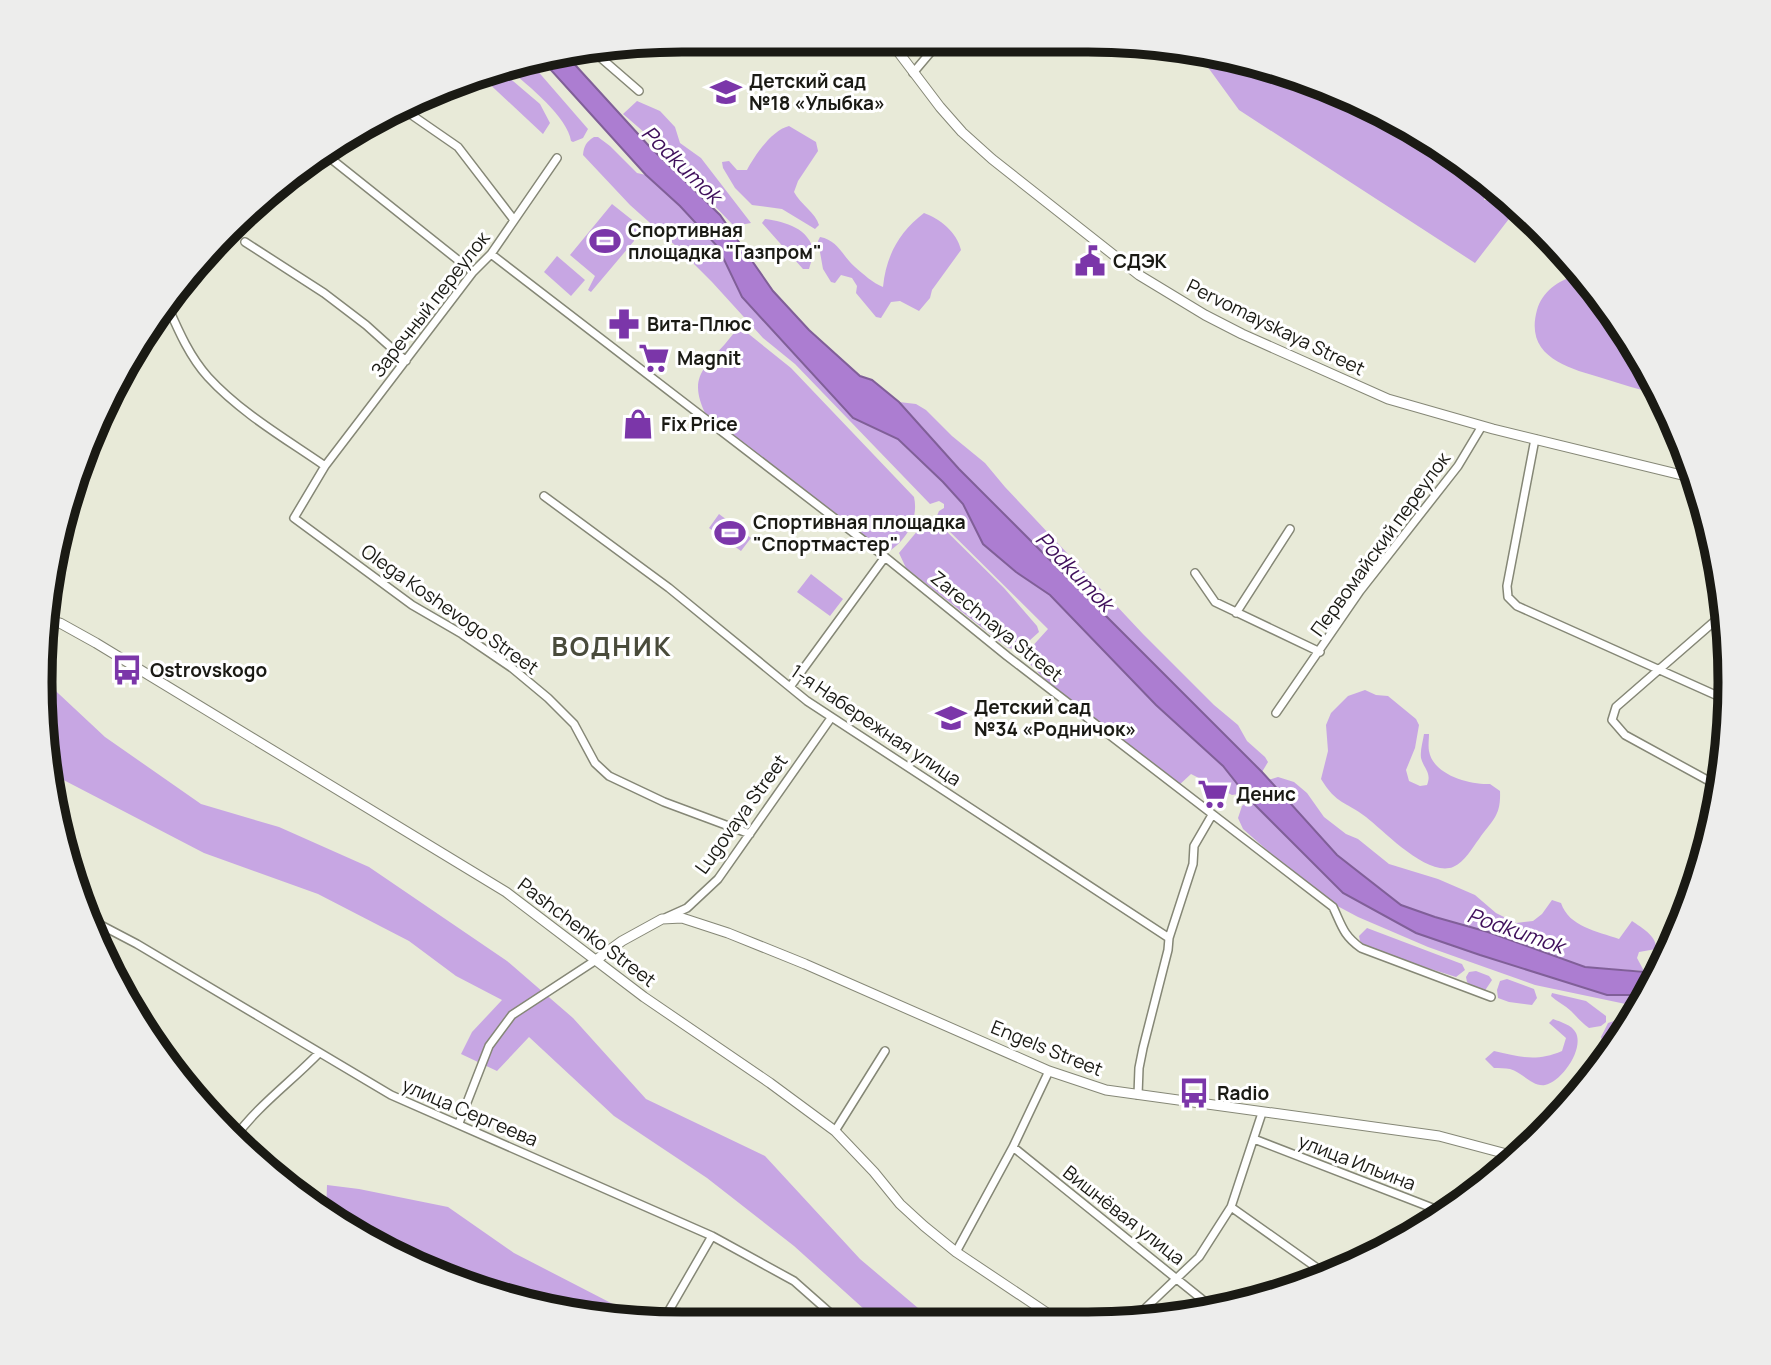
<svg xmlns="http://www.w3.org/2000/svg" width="1771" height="1365" font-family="Manrope,sans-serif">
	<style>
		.green { fill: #c7a6e3 }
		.water { fill: #ac7dd1; stroke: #805f98; stroke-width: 2 }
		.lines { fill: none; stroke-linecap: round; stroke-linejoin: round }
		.minor-casing { stroke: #858776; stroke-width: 10 }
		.tertiary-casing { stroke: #858776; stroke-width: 11 }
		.minor { stroke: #fff; stroke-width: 7 }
		.tertiary { stroke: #fff; stroke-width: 9 }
		.labels { text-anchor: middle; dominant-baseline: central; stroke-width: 6; stroke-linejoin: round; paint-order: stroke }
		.poi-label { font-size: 19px; font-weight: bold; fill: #1a1a14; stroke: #fff; text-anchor: start }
		.street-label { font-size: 19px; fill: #1a1a14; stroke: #fff }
		.water-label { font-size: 21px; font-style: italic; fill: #3f0f5b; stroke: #fff }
		.district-label { font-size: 26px; font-weight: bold; letter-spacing: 2px; fill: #494b3b; stroke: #fff }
		.rim { fill: none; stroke: #1a1a14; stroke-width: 9 }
	</style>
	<rect width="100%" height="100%" fill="#e8ead8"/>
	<path class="green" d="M1199 55 1295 74 1479 173 1487 181 1484 200H1505L1515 211 1475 263 1239 110Z
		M529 61 588 129 583 138 573 142 571 141C568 117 524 81 505 67Z
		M499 69 540 104 550 123 543 134 482 77Z
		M637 101 660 111 675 127 680 143 701 158 751 223 734 226 680 170 667 152 623 114Z
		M789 126 816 142 818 151 798 181 794 192C800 204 816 213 819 225L815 229 782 209 752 205 735 188 723 168 722 162 729 161 737 170H747C755 155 772 130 789 126Z
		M594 137H598L610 146 637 173 646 175 680 206 718 248 742 297 853 418 898 439 943 482 963 504 983 544 1016 572 1050 595 1156 705 1223 766 1245 793 1232 795 1191 774 1178 786 1054 689 1028 662 1029 650 1048 629 936 518 939 511 944 508V504L939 501 930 504 795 364 763 338 712 282 677 247 630 205 583 155C584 146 586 142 594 137Z
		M612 204 641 227 633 237 634 241 591 292 588 290 595 276 570 255Z
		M924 213C940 219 957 232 961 250L932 290 930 298 919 311 900 301 891 302 881 318 876 317 856 293 857 286 852 278 841 275 835 283 831 282 823 269 818 241 820 237C838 240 843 257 855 267 863 274 873 283 883 287 886 256 899 232 924 213Z
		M765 219C786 222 809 228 814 252L809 269H803L762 223Z
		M557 256 585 280 571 296 544 272Z
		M1576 276 1623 326 1660 395C1641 390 1621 384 1602 378 1568 368 1524 357 1537 310 1542 292 1558 280 1576 276Z
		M740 327 791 368 914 497C919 519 906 542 886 553L706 415C689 380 701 370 725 344 730 338 734 332 740 327Z
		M899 402 916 404 926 410 952 436 985 463 1005 487 1143 634 1214 705 1238 725 1247 741 1265 757 1268 762 1262 772 959 469Z
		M719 514 751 538 741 551 709 528Z
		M929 517H932L1004 588 1037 626 1039 632 1019 650 1008 648 906 568 899 553Z
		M811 574 843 599 830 616 797 592Z
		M43 665 44 680 105 737 201 804 279 827 369 867 507 961 573 1018 646 1099 765 1156 860 1259 931 1319H875L794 1246 707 1178 614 1116 529 1037 497 1071 461 1054 472 1032 502 1000 456 976 409 941 318 894 204 853 52 774 40 683Z
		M1365 690 1376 695 1388 696 1416 719 1419 725 1415 748 1406 770 1409 781 1420 786 1427 785C1432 773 1424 769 1421 758 1420 750 1423 741 1424 734H1429C1429 739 1428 746 1429 751 1433 775 1470 785 1490 784L1500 791C1501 816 1493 819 1479 839 1472 848 1465 862 1453 867 1427 877 1384 831 1366 817 1345 801 1337 805 1321 779L1328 751 1326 725 1331 713 1348 696Z
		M1278 777 1294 782 1307 793 1324 817 1346 834 1358 839 1389 864 1438 879 1475 895 1496 913 1516 923 1533 921 1542 914 1552 900 1561 903C1569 927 1597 931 1619 939L1632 921C1642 928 1657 936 1656 949L1639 952 1637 958 1644 971 1585 967 1488 932 1435 917 1401 905 1337 855 1268 780Z
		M1250 800 1343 893 1416 933 1607 995H1646L1640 1007 1535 985 1428 947 1358 917 1328 901 1307 885 1243 829 1238 818 1242 806Z
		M1367 928 1462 964 1465 970 1456 977 1368 949 1360 941 1359 936Z
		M1476 971 1489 976 1492 980 1484 992 1475 989 1467 982 1466 977 1469 972Z
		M1507 979 1534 989 1537 998 1532 1005 1509 1002 1498 998 1497 990 1500 981Z
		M1552 993 1586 1001 1606 1016V1022L1601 1026 1589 1028C1582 1023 1577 1017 1571 1011 1565 1005 1557 1002 1551 996Z
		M1553 1019C1561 1022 1572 1025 1576 1033 1584 1050 1561 1082 1545 1085 1532 1087 1522 1072 1510 1069 1505 1068 1499 1068 1494 1068L1485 1059 1494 1051C1520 1057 1536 1062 1562 1051L1566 1038 1549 1023Z
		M1620 1019 1631 1022 1622 1040 1611 1053 1604 1048 1601 1037 1608 1023Z
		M327 1185 359 1189 448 1207 514 1253 642 1319H598L476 1291 326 1217Z"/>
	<path class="water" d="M567 56 649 146 720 215 773 291 809 330 860 376 872 380 899 402 959 469 1262 772 1337 855 1401 905 1435 917 1488 932 1585 967 1658 973 1646 995H1607L1480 955 1416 933 1343 893 1250 800 1223 766 1156 705 1050 595 1016 572 983 544 963 504 943 482 898 439 853 418 742 297 718 247 680 206 646 175 541 59Z"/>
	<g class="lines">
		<g class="minor-casing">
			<path id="minor" d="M594 52 639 91
				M913 73 940 41
				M403 109 458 147 514 220
				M325 154 473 272
				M245 242 324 293 366 325 406 361
				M491 254 885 557 1007 656 1333 907C1342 926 1343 935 1361 948L1491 997
				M168 307C179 332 190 357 208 377 241 413 286 439 325 466L294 518 412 605 462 634 512 668 548 698 574 724 595 763 609 776 664 802 750 834
				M1535 439 1507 586 1508 597 1517 606 1729 701
				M325 466 473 272 491 254 557 158
				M544 496 669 588 807 701 1169 938
				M1195 573 1215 602 1320 652
				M1236 613 1290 529
				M790 687 885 557
				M1276 713 1360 591 1458 466 1482 426
				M1720 787 1625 735 1612 720 1616 707 1724 613
				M667 917 687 908 718 879 831 718
				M95 922 137 944 391 1095 712 1236 794 1281 837 1319
				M1138 1095 1139 1068 1143 1048 1168 950 1169 938 1193 864 1194 846 1212 815
				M459 1123 489 1046 512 1015 596 960
				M835 1131 885 1051
				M1254 1139 1448 1214
				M233 1140C257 1106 290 1083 319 1053
				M1013 1147 1214 1309
				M1231 1207 1327 1275
				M956 1252 1013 1147 1049 1071
				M664 1319 712 1236
				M1134 1319 1199 1257 1231 1207 1262 1113"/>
		</g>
		<g class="tertiary-casing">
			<path id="tertiary" d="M890 41 940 107 962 132 992 159 1139 275 1205 315 1242 334 1388 399 1493 429 1694 478
				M48 620 60 623 96 643 506 892 644 997 770 1083 835 1131 874 1172 900 1204 924 1226 956 1252 1056 1319
				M596 960 622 941 662 919 682 918 728 933 805 964 1049 1071 1106 1090 1439 1136 1518 1157"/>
		</g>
		<use href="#minor" class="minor"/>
		<use href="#tertiary" class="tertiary"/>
	</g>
	<defs>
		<g id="school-bare" transform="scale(2.415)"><path d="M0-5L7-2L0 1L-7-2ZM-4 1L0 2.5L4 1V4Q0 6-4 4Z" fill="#7b36a9" stroke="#fff" stroke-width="2.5" paint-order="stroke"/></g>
		<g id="stadium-bare" transform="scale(2.415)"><path d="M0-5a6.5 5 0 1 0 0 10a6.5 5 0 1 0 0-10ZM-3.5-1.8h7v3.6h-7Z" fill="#7b36a9" stroke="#fff" stroke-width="2.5" paint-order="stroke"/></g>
		<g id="civic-bare" transform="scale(2.415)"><path d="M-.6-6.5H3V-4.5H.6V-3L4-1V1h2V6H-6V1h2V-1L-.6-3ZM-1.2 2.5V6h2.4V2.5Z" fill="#7b36a9" stroke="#fff" stroke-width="2.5" paint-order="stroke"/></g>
		<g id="pharmacy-bare" transform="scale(2.415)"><path d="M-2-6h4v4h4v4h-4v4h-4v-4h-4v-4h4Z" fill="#7b36a9" stroke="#fff" stroke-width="2.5" paint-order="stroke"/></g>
		<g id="supermarket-bare" transform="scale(2.415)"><path d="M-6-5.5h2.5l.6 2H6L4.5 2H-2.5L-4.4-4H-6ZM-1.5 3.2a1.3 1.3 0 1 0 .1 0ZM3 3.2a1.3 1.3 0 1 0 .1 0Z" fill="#7b36a9" stroke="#fff" stroke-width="2.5" paint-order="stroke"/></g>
		<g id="shop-bare" transform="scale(2.415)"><path d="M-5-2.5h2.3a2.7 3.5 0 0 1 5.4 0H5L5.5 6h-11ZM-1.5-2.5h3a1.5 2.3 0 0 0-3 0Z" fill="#7b36a9" stroke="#fff" stroke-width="2.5" paint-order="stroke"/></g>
		<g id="bus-bare" transform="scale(2.415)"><path d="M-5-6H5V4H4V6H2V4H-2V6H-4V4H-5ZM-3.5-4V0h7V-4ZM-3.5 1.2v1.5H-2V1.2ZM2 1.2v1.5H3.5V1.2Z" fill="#7b36a9" stroke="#fff" stroke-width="2.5" paint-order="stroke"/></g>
	</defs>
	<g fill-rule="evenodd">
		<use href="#school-bare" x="726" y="92"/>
		<use href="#stadium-bare" x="605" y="241"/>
		<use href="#civic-bare" x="1090" y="261"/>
		<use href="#pharmacy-bare" x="624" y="324"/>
		<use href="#supermarket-bare" x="654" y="358"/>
		<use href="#shop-bare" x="638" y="424"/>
		<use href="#stadium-bare" x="730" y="533"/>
		<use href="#bus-bare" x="127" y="670"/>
		<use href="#school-bare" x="951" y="718"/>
		<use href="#supermarket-bare" x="1213" y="794"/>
		<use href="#bus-bare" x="1194" y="1093"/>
	</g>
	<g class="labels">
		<g class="poi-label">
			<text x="749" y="81">Детский сад<tspan x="749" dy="22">№18 «Улыбка»</tspan></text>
			<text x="628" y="230">Спортивная<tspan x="628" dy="22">площадка "Газпром"</tspan></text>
			<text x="1113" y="261">СДЭК</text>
			<text x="647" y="324">Вита-Плюс</text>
			<text x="677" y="358">Magnit</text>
			<text x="661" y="424">Fix Price</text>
			<text x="753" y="522">Спортивная площадка<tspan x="753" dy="22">"Спортмастер"</tspan></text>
			<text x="150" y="670">Ostrovskogo</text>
			<text x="974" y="707">Детский сад<tspan x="974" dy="22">№34 «Родничок»</tspan></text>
			<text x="1236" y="794">Денис</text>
			<text x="1217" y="1093">Radio</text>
		</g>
		<g class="street-label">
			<text transform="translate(430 304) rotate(-52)">Заречный переулок</text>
			<text transform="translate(1276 327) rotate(26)">Pervomayskaya Street</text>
			<text transform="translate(1380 544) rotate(-54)">Первомайский переулок</text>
			<text transform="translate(450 609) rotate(35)">Olega Koshevogo Street</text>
			<text transform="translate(997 626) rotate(39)">Zarechnaya Street</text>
			<text transform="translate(876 725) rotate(34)">1-я Набережная улица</text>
			<text transform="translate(741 814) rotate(-54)">Lugovaya Street</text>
			<text transform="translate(587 932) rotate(37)">Pashchenko Street</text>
			<text transform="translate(1047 1048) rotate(22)">Engels Street</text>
			<text transform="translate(470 1112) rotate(23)">улица Сергеева</text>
			<text transform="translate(1357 1162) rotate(21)">улица Ильина</text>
			<text transform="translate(1124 1215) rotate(38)">Вишнёвая улица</text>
		</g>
		<g class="water-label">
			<text transform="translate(682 164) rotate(44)">Podkumok</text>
			<text transform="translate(1075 571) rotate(46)">Podkumok</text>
			<text transform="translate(1516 930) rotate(19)">Podkumok</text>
		</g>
		<g class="district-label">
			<text x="612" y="646">ВОДНИК</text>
		</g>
	</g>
	<path d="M0 0H1771V1365H0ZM682 52H1088A630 630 0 0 1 1718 682V682A630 630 0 0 1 1088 1312H682A630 630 0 0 1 52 682V682A630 630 0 0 1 682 52Z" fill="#ededec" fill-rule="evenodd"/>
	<path class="rim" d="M682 52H1088A630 630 0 0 1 1718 682V682A630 630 0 0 1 1088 1312H682A630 630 0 0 1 52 682V682A630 630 0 0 1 682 52Z"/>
</svg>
